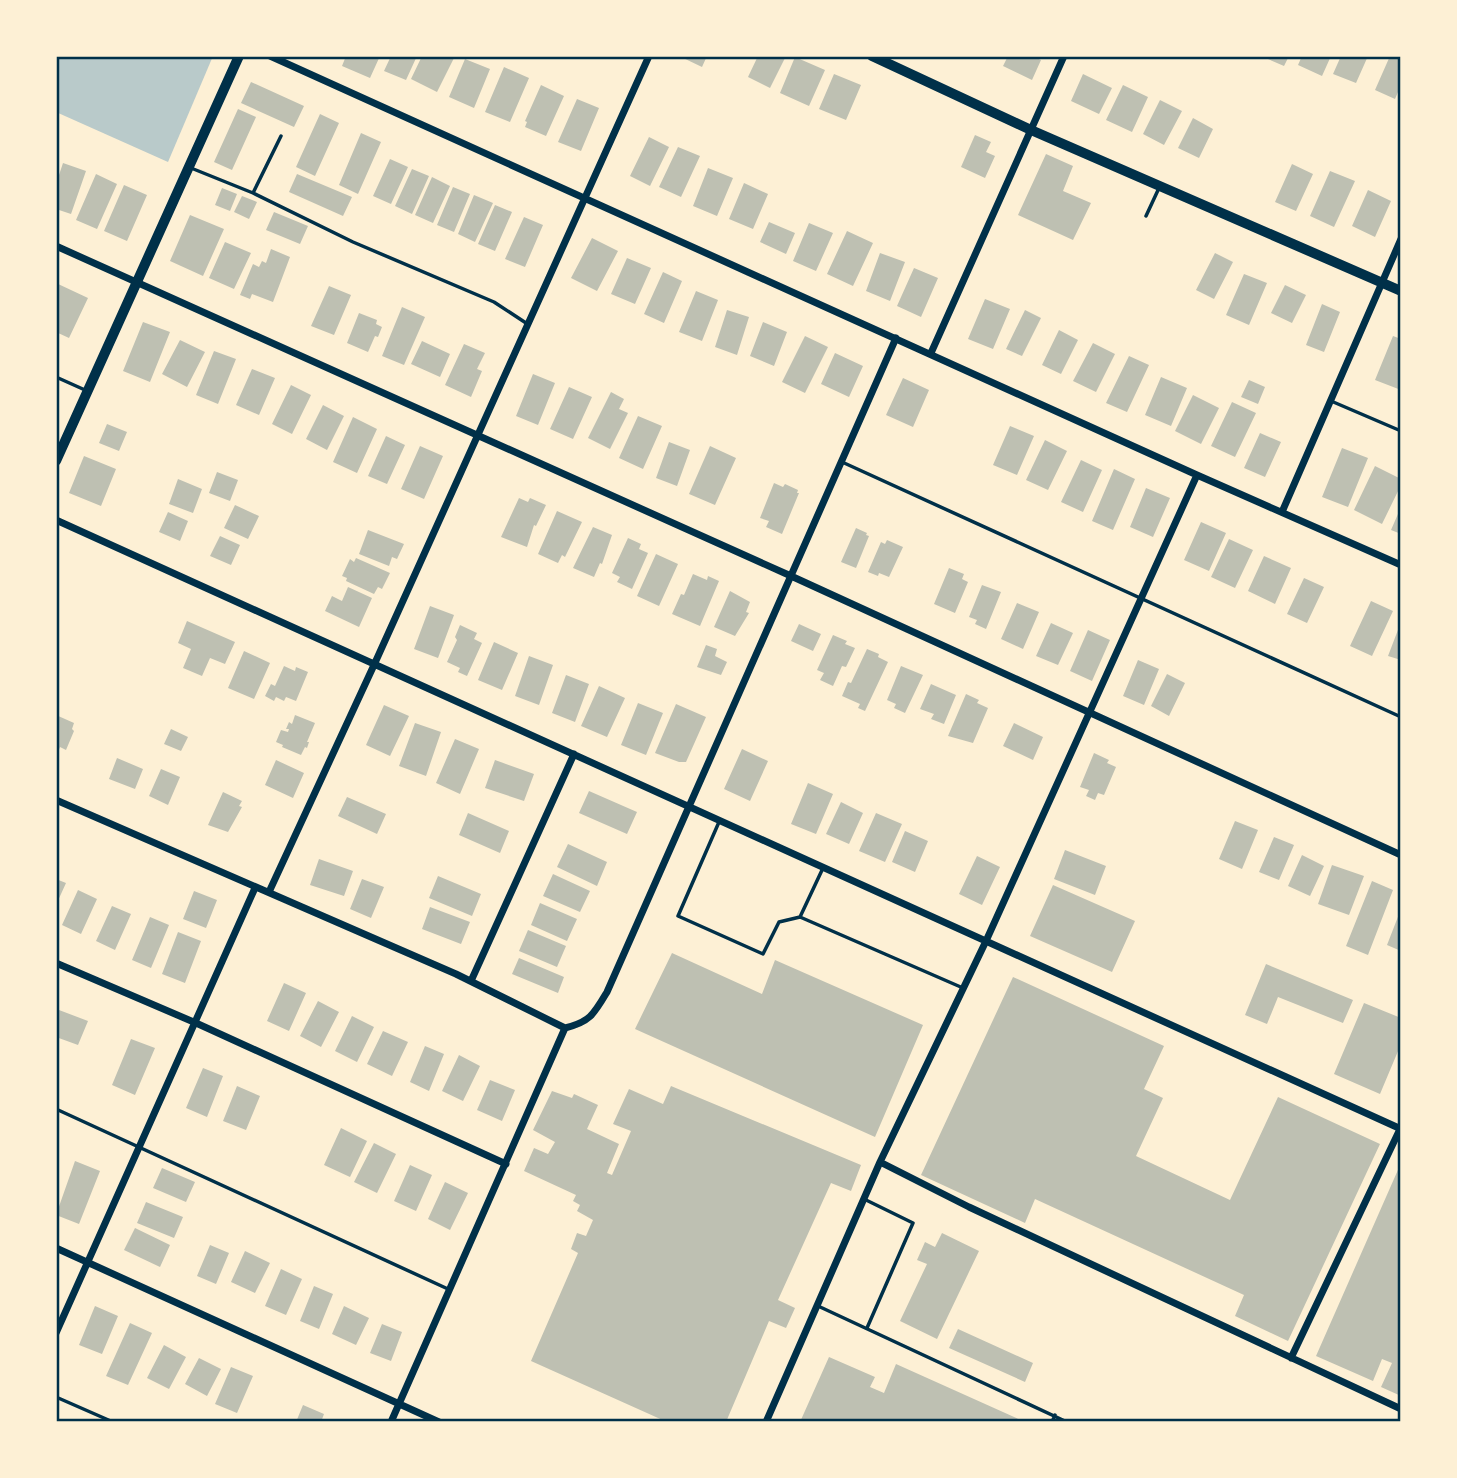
<svg xmlns="http://www.w3.org/2000/svg" width="1457" height="1478" font-family="Overpass,sans-serif">
	<style>
		.green { fill: #b9caca }
		.building { fill: #bec0b2 }
		.lines { fill: none; stroke-linecap: round; stroke-linejoin: round }
		.service { stroke: #003049; stroke-width: 3.5 }
		.minor { stroke: #003049; stroke-width: 7 }
		.secondary { stroke: #003049; stroke-width: 10 }
		.primary { stroke: #003049; stroke-width: 10 }
		.neatline { fill: none; stroke: #003049; stroke-width: 2.5 }
	</style>
	<rect width="100%" height="100%" fill="#fdf0d5"/>
	<path class="green" d="M56 56H213L168 162 56 112Z"/>
	<path class="building" d="M346 56H380L370 78 342 66Z
		M391 56H417L406 80 384 71Z
		M422 56H455L437 92 411 79Z
		M679 56H707L702 67Z
		M758 56 785 58 770 88 748 77Z
		M1008 56H1033L1041 60 1032 80 1003 66Z
		M1261 56H1289L1284 66Z
		M1302 56H1331L1322 76 1298 65Z
		M1341 56H1368L1356 83 1333 74Z
		M1390 56 1401 59V85L1395 99 1375 90Z
		M795 57 825 70 809 106 780 93Z
		M465 59 490 69 474 108 449 97Z
		M504 67 529 78 510 122 485 112Z
		M834 74 861 85 846 120 819 109Z
		M1083 74 1112 88 1099 114 1071 101Z
		M251 82 304 106 294 127 241 103Z
		M541 85 564 96 546 136 525 127 527 122 525 121Z
		M1123 85 1148 97 1132 132 1106 120Z
		M577 99 599 108 581 151 558 142Z
		M1160 100 1182 111 1164 145 1143 134Z
		M238 109 256 117 232 170 214 162Z
		M320 114 339 123 315 176 296 167Z
		M1193 118 1213 129 1199 158 1178 148Z
		M361 133 381 142 358 194 339 185Z
		M975 135 991 142 986 152 995 156 985 178 961 167Z
		M649 137 669 147 650 186 630 176Z
		M678 147 700 156 681 197 659 187Z
		M1046 154 1073 166 1063 191 1091 203 1073 240 1018 215Z
		M390 159 408 167 391 204 373 196Z
		M63 163 86 171 71 214 56 209V184Z
		M1292 164 1313 174 1296 211 1275 202Z
		M708 168 733 178 717 216 693 206Z
		M412 169 429 176 412 214 395 206Z
		M1330 171 1355 181 1334 227 1310 216Z
		M96 174 117 184 97 229 76 220Z
		M297 174 352 197 343 216 289 192Z
		M432 177 450 186 433 223 415 215Z
		M744 183 768 194 753 229 729 219Z
		M124 185 147 195 127 241 104 231Z
		M453 187 470 194 454 232 437 225Z
		M222 188 237 194 230 211 215 205Z
		M1368 190 1391 201 1375 237 1352 226Z
		M474 195 493 203 475 242 458 234Z
		M242 196 257 202 249 219 234 212Z
		M495 205 512 212 495 251 478 244Z
		M274 212 308 226 300 244 266 230Z
		M190 215 224 229 203 276 170 261Z
		M524 217 543 225 525 267 505 259Z
		M769 222 795 233 786 254 760 242Z
		M809 223 833 233 816 271 793 261Z
		M847 231 873 243 853 286 827 274Z
		M592 238 618 251 597 291 571 278Z
		M225 242 251 253 234 289 209 278Z
		M271 249 290 257 273 302 252 294 250 299 240 295 253 264 259 267 262 261 266 263Z
		M880 253 905 262 890 301 866 291Z
		M1215 253 1233 262 1214 299 1196 290Z
		M627 258 651 268 635 304 611 294Z
		M914 268 938 278 921 317 897 306Z
		M663 272 682 281 664 323 644 314Z
		M1244 274 1267 283 1249 325 1226 315Z
		M56 283 88 298 69 338 56 332Z
		M1285 285 1306 295 1292 323 1271 313Z
		M329 286 351 295 334 335 311 326Z
		M696 291 718 300 702 341 679 332Z
		M985 299 1010 309 993 349 968 339Z
		M1322 304 1340 312 1324 352 1306 345Z
		M402 307 425 317 404 365 382 356Z
		M727 310 749 317 737 355 715 347Z
		M1025 310 1041 318 1022 356 1006 349Z
		M359 313 377 320 376 324 382 327 378 337 375 336 368 352 347 343Z
		M143 322 170 332 150 382 123 371Z
		M763 322 787 332 774 366 750 356Z
		M1059 330 1078 340 1061 374 1042 365Z
		M805 336 828 347 805 393 782 382Z
		M1393 336 1401 339V390L1375 380Z
		M180 340 205 352 187 387 162 374Z
		M422 341 450 354 440 377 411 364Z
		M1093 343 1115 354 1096 392 1073 381Z
		M464 344 485 353 477 369 482 371 471 397 445 385Z
		M214 351 236 359 218 404 196 395Z
		M835 353 863 366 849 397 821 384Z
		M1129 356 1149 365 1127 412 1106 403Z
		M252 369 275 378 259 415 236 405Z
		M533 374 555 383 538 425 516 416Z
		M1161 377 1187 388 1171 426 1145 415Z
		M903 378 929 390 913 427 886 415Z
		M1249 380 1265 387 1258 404 1241 397Z
		M291 385 311 395 292 434 272 424Z
		M569 387 592 397 573 439 550 429Z
		M611 392 624 399 619 409 628 413 610 449 588 438Z
		M1193 395 1219 408 1201 444 1175 431Z
		M1232 402 1256 413 1235 457 1211 446Z
		M323 405 344 416 327 450 306 439Z
		M638 416 662 426 643 469 619 458Z
		M353 417 377 429 357 473 333 462Z
		M107 424 127 432 119 451 99 443Z
		M1010 426 1034 436 1017 475 993 465Z
		M1260 433 1281 442 1265 477 1244 468Z
		M386 436 405 445 387 484 368 476Z
		M1045 440 1067 451 1048 490 1026 480Z
		M669 442 690 450 677 486 656 478Z
		M420 446 443 456 424 499 401 489Z
		M710 446 736 458 715 505 689 494Z
		M1342 448 1368 458 1348 507 1322 497Z
		M84 456 116 469 101 506 69 493Z
		M1081 460 1102 470 1083 512 1061 502Z
		M1375 466 1401 479V485L1382 524 1354 510Z
		M1114 469 1135 479 1113 530 1092 521Z
		M217 472 238 480 230 501 209 493Z
		M178 479 202 489 193 513 169 504Z
		M774 483 783 487 785 484 798 490 797 493H799L782 534 766 527 769 521 760 518Z
		M1146 488 1170 498 1153 537 1130 527Z
		M519 498 528 502 530 498 546 505 536 526 534 525 527 547 501 537Z
		M235 505 259 516 248 539 224 528Z
		M1401 507V534L1391 530Z
		M557 511 582 522 565 557 562 555 558 563 538 554Z
		M168 512 188 521 180 541 159 532Z
		M1201 522 1226 533 1209 571 1184 560Z
		M593 527 612 535 602 564 600 563 594 577 573 568Z
		M856 528 867 533 866 535 869 536 856 568 841 562Z
		M368 530 404 544 397 559 392 557 389 566 359 554Z
		M220 536 240 545 231 565 210 556Z
		M628 538 641 544 639 549 648 553 632 589 617 582 620 577 612 573Z
		M1229 539 1253 550 1235 588 1211 577Z
		M887 540 903 547 889 577 879 573 878 576 868 572 881 542 885 544Z
		M656 554 678 564 659 606 637 596Z
		M1264 556 1291 568 1275 604 1248 591Z
		M356 558 390 573 382 589 378 587 374 594 346 581 347 578 342 576 350 559 354 562Z
		M949 568 964 574 962 579 968 582 955 613 934 604Z
		M693 574 707 580 708 576 719 581 700 626 672 614 681 594 684 595Z
		M1304 578 1324 587 1307 623 1287 614Z
		M982 585 1001 592 986 629 975 624 977 620 969 617Z
		M348 587 372 598 359 627 325 611 332 596 342 601Z
		M730 591 750 602 746 612 749 613 735 636 714 627Z
		M1371 601 1393 611 1372 656 1350 646Z
		M1017 603 1039 612 1023 649 1001 639Z
		M430 606 454 615 438 658 414 649Z
		M187 621 235 642 225 664 210 658 202 676 183 668 191 649 178 643Z
		M1401 622V660L1388 656Z
		M1051 623 1073 633 1058 665 1036 656Z
		M799 624 821 634 813 651 791 641Z
		M460 625 477 633 474 639 482 643 467 676 458 672 460 668 447 662 457 640 455 637Z
		M1088 630 1110 640 1092 681 1070 671Z
		M833 635 847 641 845 644 855 648 846 667 842 666 833 686 820 680 824 673 817 670Z
		M494 642 518 653 502 690 478 680Z
		M706 645 717 649 715 656 727 662 721 675 697 667Z
		M867 649 879 654 878 657 888 662 865 711 858 708 860 704 842 696 848 682 851 683Z
		M244 651 270 663 254 699 228 688Z
		M529 656 553 665 539 705 515 696Z
		M1138 660 1159 669 1144 705 1123 696Z
		M284 666 295 671 296 667 308 672 296 701 286 697 284 701 276 697 274 701 265 696 271 684 275 686Z
		M901 666 923 675 905 713 894 708 896 704 887 700Z
		M1167 674 1185 683 1169 716 1151 706Z
		M566 675 589 684 575 722 552 713Z
		M931 684 956 695 944 724 931 719 934 714 920 709Z
		M599 686 625 698 607 737 581 726Z
		M966 694 979 700 977 703 988 708 973 743 948 736Z
		M638 703 663 713 646 755 621 745Z
		M676 704 706 717 686 762H679L655 753Z
		M384 705 409 716 390 756 366 745Z
		M56 715 74 723 72 729 74 731 66 750 60 747 56 757Z
		M295 715 315 723 307 742H309L307 748 305 747 301 755 282 747 283 745 276 742 281 730 288 732 289 729H286L289 722 292 724Z
		M415 723 441 732 426 776 399 766Z
		M1014 723 1043 737 1033 760 1003 746Z
		M171 729 188 737 181 751 164 744Z
		M455 739 479 749 460 794 436 783Z
		M742 749 768 761 750 801 724 789Z
		M1094 753 1109 760 1107 763 1116 767 1104 795 1098 793 1095 800 1086 796 1089 790 1080 787Z
		M117 758 143 769 135 789 109 779Z
		M276 760 304 773 293 798 265 785Z
		M495 760 534 774 524 801 485 788Z
		M161 769 180 777 168 805 149 796Z
		M808 783 833 794 816 834 791 824Z
		M589 791 637 812 627 834 579 813Z
		M223 792 242 801 239 806 242 807 228 832 208 825Z
		M347 797 386 814 377 834 338 816Z
		M841 802 863 813 849 844 826 834Z
		M468 813 509 831 500 853 459 835Z
		M876 813 902 824 885 862 859 851Z
		M1235 821 1258 830 1242 869 1219 859Z
		M905 831 928 841 915 872 892 862Z
		M1274 837 1294 845 1279 880 1259 872Z
		M568 844 607 862 597 886 557 867Z
		M1065 850 1106 866 1095 895 1054 879Z
		M1302 855 1324 866 1310 896 1288 886Z
		M977 856 1000 867 982 905 959 894Z
		M319 859 353 871 344 896 310 885Z
		M1332 865 1364 876 1349 915 1318 904Z
		M553 874 590 891 580 912 543 896Z
		M438 876 481 894 472 916 429 898Z
		M56 879 66 883 56 905Z
		M362 879 384 887 371 918 350 909Z
		M1372 881 1393 890 1368 955 1346 946Z
		M1053 885 1135 921 1112 972 1030 936Z
		M78 890 97 899 81 934 62 925Z
		M194 891 217 900 206 928 183 919Z
		M540 903 577 919 567 941 531 925Z
		M112 906 131 914 115 950 96 941Z
		M430 907 470 922 461 944 422 929Z
		M1401 909V951L1387 945Z
		M150 917 169 925 151 968 132 960Z
		M528 930 566 946 557 967 519 951Z
		M178 932 201 941 185 983 162 974Z
		M672 953 762 994 775 960 923 1025 875 1137 635 1029Z
		M519 958 564 977 558 993 512 974Z
		M1266 964 1353 1000 1343 1023 1278 997 1267 1024 1245 1015Z
		M1013 977 1164 1046 1144 1089 1163 1098 1136 1156 1230 1200 1278 1097 1380 1144 1288 1341 1235 1316 1244 1295 1035 1199 1025 1223 921 1175Z
		M284 983 306 993 289 1031 267 1021Z
		M318 1001 339 1012 321 1047 300 1036Z
		M1364 1003 1401 1018V1044L1380 1094 1334 1074Z
		M59 1010 88 1021 78 1045 56 1037V1017Z
		M352 1016 374 1027 357 1062 335 1051Z
		M383 1031 408 1042 392 1076 367 1064Z
		M131 1039 155 1048 135 1095 112 1085Z
		M425 1046 444 1054 429 1091 410 1082Z
		M459 1055 480 1066 463 1101 442 1091Z
		M203 1068 223 1076 207 1117 186 1108Z
		M490 1080 515 1090 502 1121 477 1110Z
		M237 1086 260 1096 246 1130 223 1121Z
		M671 1086 861 1165 851 1191 831 1183 778 1300 795 1308 786 1328 769 1321 726 1422H667L531 1361 578 1253 571 1249 577 1233 586 1236 593 1220 577 1211 580 1205 573 1201 576 1195 524 1171 534 1148 548 1154 555 1142 533 1130 552 1091 572 1098 574 1094 598 1105 587 1129 619 1144 607 1173 612 1175 631 1131 613 1124 629 1089 663 1104Z
		M341 1128 367 1141 350 1177 324 1165Z
		M374 1143 396 1154 377 1193 354 1182Z
		M75 1161 100 1171 79 1224 56 1215Z
		M1401 1163V1396L1381 1387 1392 1363 1382 1359 1373 1381 1316 1356Z
		M410 1165 432 1175 416 1211 394 1201Z
		M162 1168 195 1182 186 1202 153 1188Z
		M445 1182 468 1193 450 1230 428 1219Z
		M146 1202 183 1217 174 1238 137 1223Z
		M135 1228 170 1245 160 1267 124 1250Z
		M942 1233 979 1251 937 1339 900 1321 927 1264 917 1260 925 1242 935 1247Z
		M210 1245 229 1253 216 1284 197 1276Z
		M245 1251 270 1263 255 1293 231 1282Z
		M281 1269 302 1279 286 1315 265 1306Z
		M314 1286 333 1294 319 1329 300 1321Z
		M95 1306 118 1316 102 1354 79 1345Z
		M344 1306 369 1318 356 1345 332 1334Z
		M130 1323 152 1333 128 1385 106 1376Z
		M382 1324 402 1332 391 1361 370 1353Z
		M958 1329 1033 1363 1025 1382 949 1348Z
		M164 1345 186 1357 169 1389 147 1378Z
		M829 1357 875 1377 870 1387 884 1393 896 1364 1025 1422H800Z
		M199 1358 221 1369 207 1396 185 1384Z
		M231 1367 253 1376 237 1413 215 1404Z
		M303 1405 324 1414 321 1422H296Z"/>
	<g class="lines">
		<path class="service" d="M191 168 253 193 353 242 494 302 526 323
			M253 193 281 136
			M1146 216 1159 188
			M56 377 85 390
			M1331 401 1401 431
			M842 462 1401 717
			M719 822 678 916 763 954 779 922 800 917
			M823 868 800 917 963 988
			M56 1109 448 1289
			M864 1199 913 1223 867 1328
			M818 1306 1067 1422
			M56 1397 113 1422
			M1052 1422 1055 1415"/>
		<path class="minor" d="M270 56 1197 475 1401 565
			M56 246 791 576 1401 855
			M931 353 1064 56
			M1282 512 1401 239
			M56 520 1401 1129
			M56 800 456 974 565 1028
			M269 892 374 665 649 56
			M56 963 196 1023 506 1164
			M471 981 574 754
			M880 1162 969 1207 1401 1409
			M56 1248 439 1422
			M56 1333 255 888
			M1291 1358 1401 1127
			M391 1422 565 1028C590 1022 594 1014 607 992L896 338
			M766 1422 880 1162 986 941 1197 475"/>
		<path class="secondary" d="M56 461 239 56"/>
		<path class="primary" d="M872 56 1031 130 1401 291"/>
	</g>
	<rect width="1457" height="1478" fill="none" stroke="#fdf0d5" stroke-width="116"/>
	<rect x="58" y="58" width="1341" height="1362" class="neatline"/>
</svg>
